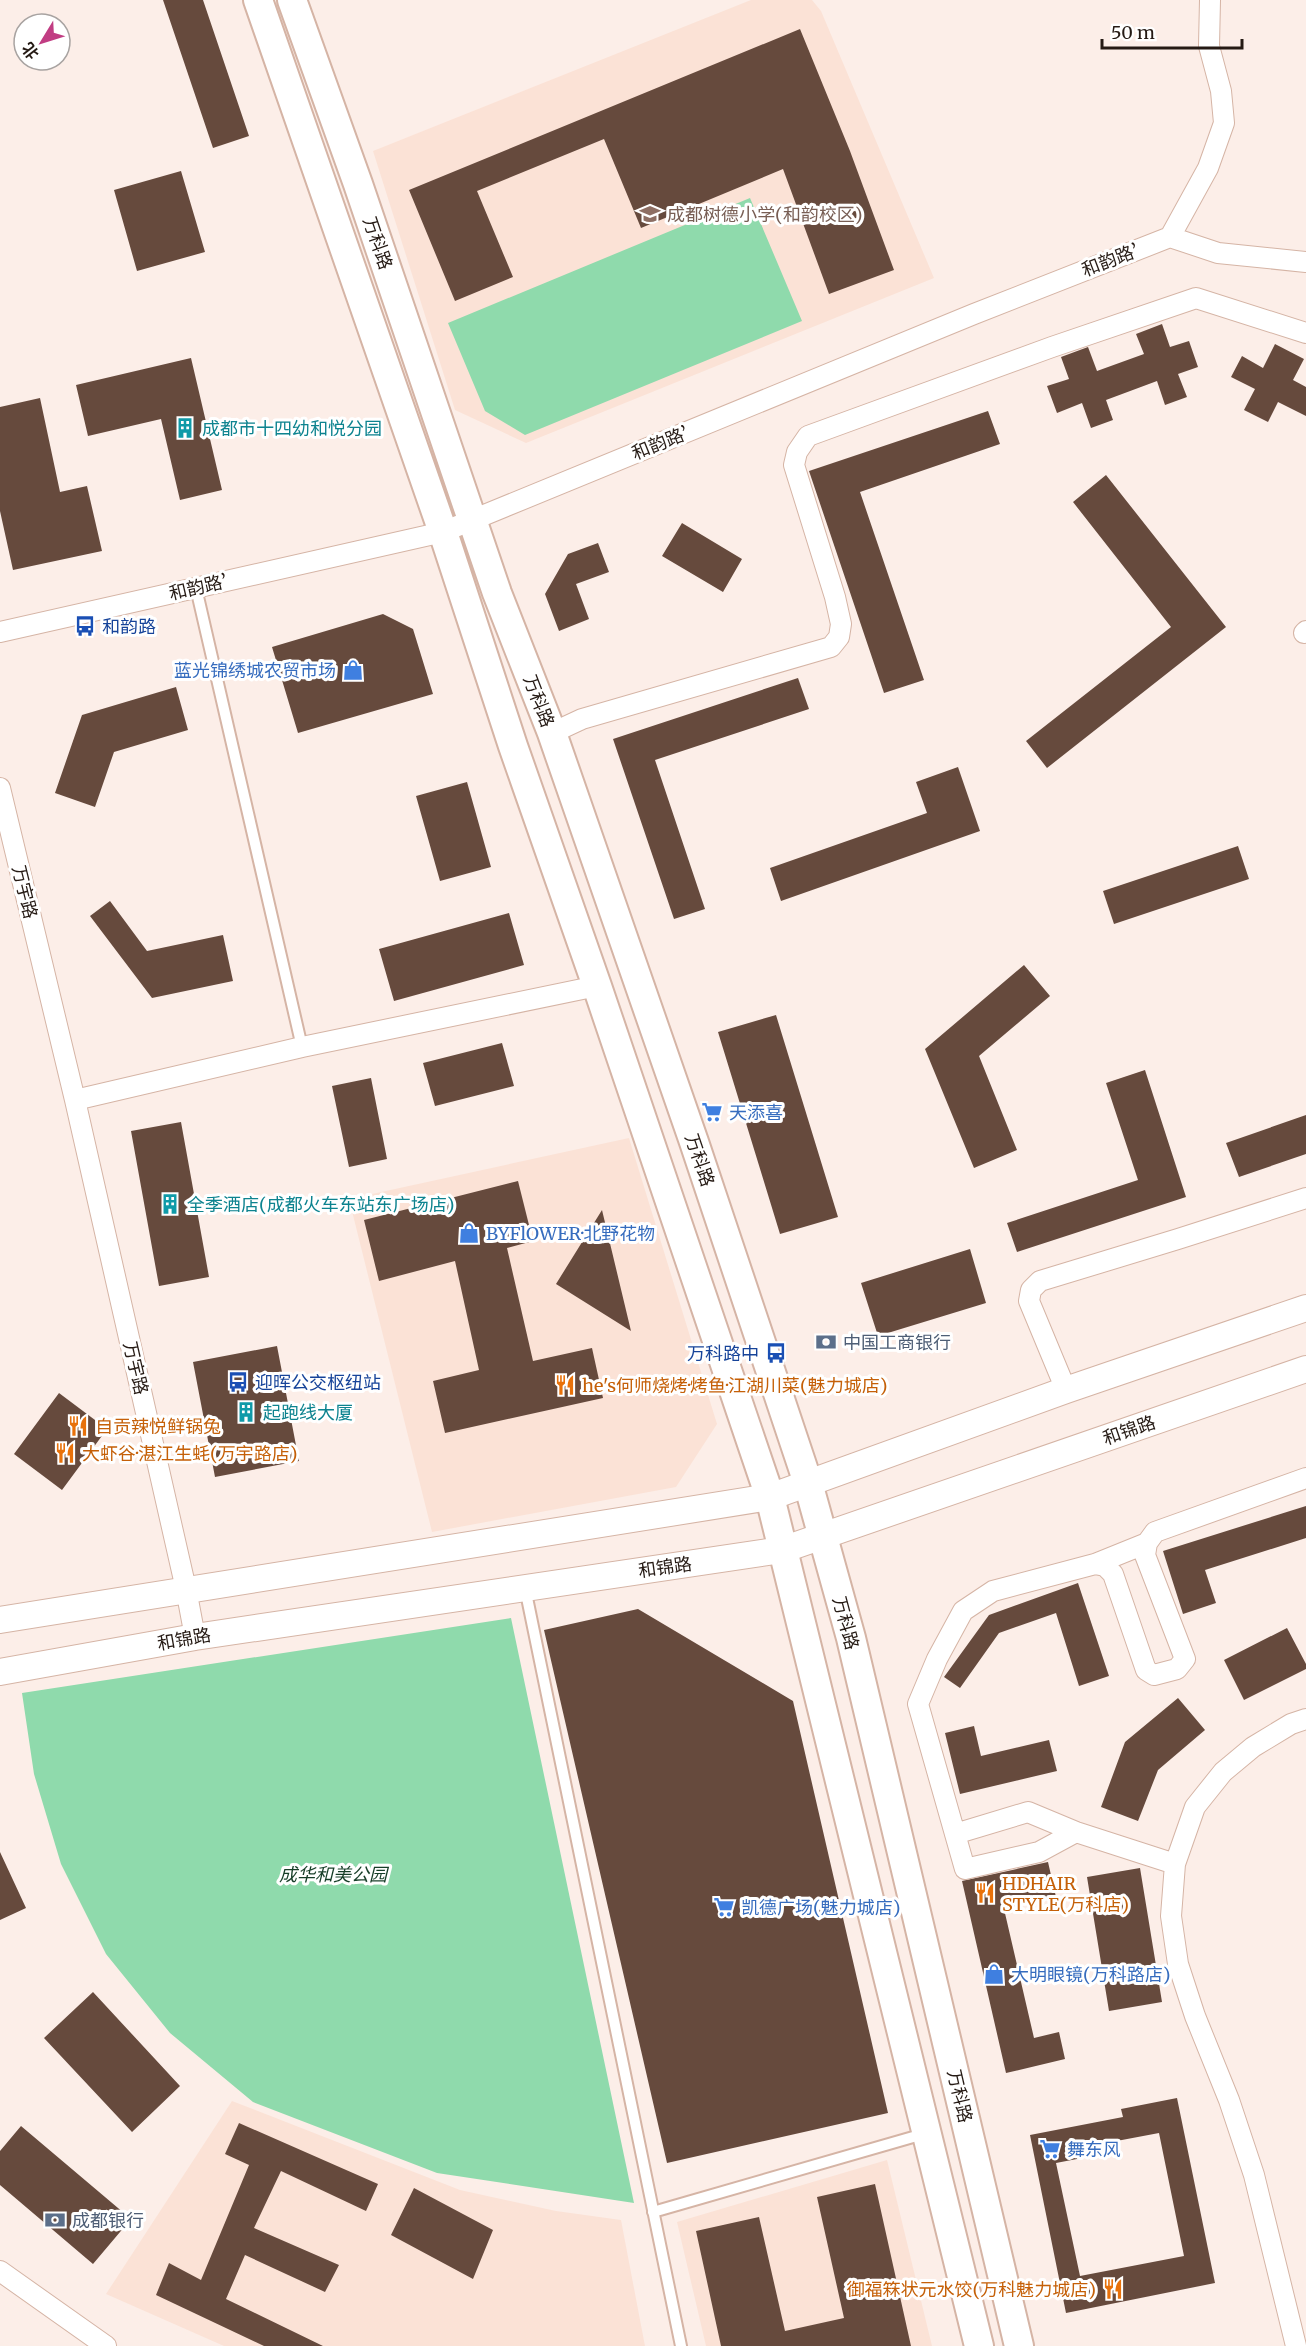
<svg xmlns="http://www.w3.org/2000/svg" width="1306" height="2346" font-family="Merriweather,'Noto Sans SC',serif">
	<style>
		.built { fill: #fbe2d6 }
		.green { fill: #8fdaac }
		.building { fill: #664a3d; fill-rule: evenodd }
		.lines { fill: none; stroke-linecap: round; stroke-linejoin: round }
		.service-casing { stroke: #d5b4a5; stroke-width: 14 }
		.minor-casing { stroke: #d5b4a5; stroke-width: 22 }
		.tertiary-casing { stroke: #d5b4a5; stroke-width: 28 }
		.secondary-casing { stroke: #d5b4a5; stroke-width: 32 }
		.service { stroke: #fff; stroke-width: 10 }
		.minor { stroke: #fff; stroke-width: 20 }
		.tertiary { stroke: #fff; stroke-width: 26 }
		.secondary { stroke: #fff; stroke-width: 28 }
		.labels { text-anchor: middle; dominant-baseline: central; stroke-width: 6; stroke-linejoin: round; paint-order: stroke }
		.education-label { font-size: 18px; fill: #785e54; stroke: #fff; text-anchor: start }
		.street-label { font-size: 18px; fill: #251a14; stroke: #fff }
		.culture-label { font-size: 18px; fill: #0d838f; stroke: #fff; text-anchor: start }
		.transit-label { font-size: 18px; fill: #164399; stroke: #fff; text-anchor: start }
		.shop-label { font-size: 18px; fill: #366cbe; stroke: #fff; text-anchor: start }
		.service-label { font-size: 18px; fill: #4e5e75; stroke: #fff; text-anchor: start }
		.food-label { font-size: 18px; fill: #c56008; stroke: #fff; text-anchor: start }
		.park-label { font-size: 18px; font-style: italic; fill: #163d27; stroke: #fff }
	</style>
	<rect width="100%" height="100%" fill="#fceee8"/>
	<path class="built" d="M751 0H812L821 11 934 278 526 443 455 410 373 151Z
		M629 1138 717 1424 676 1487 432 1532 349 1199Z
		M232 2101 460 2190 556 2211 621 2220 645 2346H224L106 2294Z
		M887 2160 932 2346H706L677 2222Z"/>
	<path class="green" d="M750 198 802 321 525 435 485 411 448 323Z
		M511 1618 634 2203 437 2173 253 2102 170 2033 106 1954 61 1864 34 1774 22 1693Z"/>
	<path class="building" d="M163 0H203L249 136 213 148Z
		M800 29 850 151 894 270 829 294 783 169 641 228 604 139 477 191 513 277 455 301 409 190Z
		M181 171 205 252 137 271 114 190Z
		M1162 324 1170 347 1189 341 1198 367 1178 374 1187 397 1165 405 1157 381 1106 400 1113 420 1091 428 1082 403 1057 413 1047 386 1069 379 1061 357 1088 347 1097 371 1144 354 1136 334Z
		M1275 344 1304 359 1293 380 1306 387V416L1278 402 1268 422 1244 410 1255 389 1231 377 1242 356 1263 368Z
		M191 358 222 490 180 500 161 419 88 436 76 385Z
		M40 398 60 492 87 486 102 551 13 570 0 511V407Z
		M988 411 1000 444 860 492 924 680 884 693 809 471Z
		M1106 475 1226 627 1047 768 1026 741 1171 627 1073 502Z
		M682 523 742 559 723 592 662 556Z
		M598 543 609 572 576 584 589 619 559 631 545 594 568 554Z
		M383 614 413 629 433 694 298 733 272 647Z
		M798 678 809 709 655 760 705 909 674 919 613 739Z
		M176 687 188 730 114 752 95 807 55 793 82 715Z
		M958 767 980 831 781 901 770 868 927 813 916 782Z
		M467 782 491 867 440 881 416 796Z
		M1238 846 1249 879 1114 924 1103 891Z
		M110 901 147 951 223 935 233 981 152 998 90 916Z
		M509 913 524 965 394 1001 379 949Z
		M1024 965 1050 996 979 1056 1017 1150 974 1168 925 1049Z
		M776 1015 838 1217 780 1234 718 1032Z
		M502 1043 514 1086 435 1106 423 1063Z
		M1145 1070 1186 1197 1017 1252 1007 1223 1138 1180 1106 1083Z
		M371 1078 387 1159 349 1167 332 1086Z
		M1306 1115V1154L1239 1177 1226 1143Z
		M181 1122 209 1277 159 1286 131 1131Z
		M518 1181 533 1241 507 1248 533 1361 592 1348 603 1398 445 1433 433 1381 479 1370 455 1261 379 1281 364 1220Z
		M602 1210 631 1331 556 1284Z
		M970 1249 986 1303 878 1336 861 1283Z
		M277 1346 299 1461 215 1477 193 1362Z
		M59 1393 107 1429 62 1490 14 1454Z
		M1306 1506V1538L1205 1570 1216 1603 1183 1614 1163 1551Z
		M1078 1583 1109 1676 1079 1686 1056 1613 999 1633 960 1688 944 1677 989 1615Z
		M638 1609 793 1701 888 2113 667 2163 544 1630Z
		M1287 1628 1306 1664V1669L1244 1700 1224 1660Z
		M1178 1698 1205 1730 1158 1770 1138 1821 1101 1807 1125 1742Z
		M974 1726 981 1756 1049 1740 1057 1771 960 1794 945 1733Z
		M0 1852 26 1908 0 1920Z
		M1048 1862 1056 1897 1004 1909 1034 2038 1059 2032 1065 2059 1006 2073 962 1881Z
		M1140 1868 1162 2002 1109 2011 1087 1877Z
		M93 1992 180 2086 132 2132 44 2038Z
		M1177 2098 1215 2283 1066 2313 1030 2135 1123 2117 1121 2109ZM1159 2133 1184 2256 1080 2276 1056 2163 1108 2153 1106 2143Z
		M239 2123 378 2184 366 2211 281 2171 254 2228 339 2265 325 2292 245 2255 226 2299 323 2346H264L156 2295 169 2263 201 2280 249 2165 225 2154Z
		M21 2126 131 2219 93 2264 0 2185V2151Z
		M875 2184 911 2346H721L696 2231 759 2217 785 2331 844 2318 817 2197Z
		M414 2188 493 2230 473 2279 391 2235Z"/>
	<g class="lines">
		<g class="service-casing">
			<path id="service" d="M196 588 302 1047
				M525 1588 681 2346
				M653 2212 927 2133"/>
		</g>
		<g class="minor-casing">
			<path id="minor" d="M1170 237 1208 168 1224 123 1221 91 1209 46 1210 0
				M0 632 443 532 974 314 1170 237 1218 253 1306 262
				M1304 633 1306 631
				M552 733 582 719 831 647 839 637 841 624 835 597 794 465 797 452 808 436 1052 347 1196 298 1306 333
				M0 788 75 1100 186 1589 195 1637
				M75 1100 302 1047 597 986
				M1066 1390 1029 1301 1031 1290 1040 1281 1178 1239 1306 1198
				M1095 1564 1105 1566 1113 1574 1146 1670 1154 1675 1177 1669 1185 1659 1145 1555 1147 1543 1155 1532 1306 1478
				M1076 1832 1039 1852 965 1869 918 1704 937 1659 963 1611 993 1591 1095 1564 1147 1543
				M955 1834 1028 1812 1076 1832 1175 1864
				M0 2271 106 2346
				M1296 2346 1254 2175 1229 2100 1195 2016 1178 1964 1171 1916 1175 1864 1195 1807 1223 1772 1253 1747 1291 1724 1306 1719"/>
		</g>
		<g class="tertiary-casing">
			<path id="tertiary" d="M0 1620 770 1497 1066 1390 1306 1308
				M0 1672 195 1637 782 1550 1306 1369"/>
		</g>
		<g class="secondary-casing">
			<path id="secondary" d="M258 0 443 532 513 746 597 986 770 1497 979 2346
				M292 0 358 184 497 593 552 733 694 1142 808 1483 851 1638 1019 2346"/>
		</g>
		<use href="#service" class="service"/>
		<use href="#minor" class="minor"/>
		<use href="#tertiary" class="tertiary"/>
		<use href="#secondary" class="secondary"/>
	</g>
	<defs>
		<g id="school-bare" transform="scale(1.62)"><path d="M0-5L7-2L0 1L-7-2ZM-4 1L0 2.5L4 1V4Q0 6-4 4Z" fill="#8d6e63" stroke="#fff" stroke-width="2.5" paint-order="stroke"/></g>
		<g id="building-bare" transform="scale(1.62)"><path d="M-4-6H4V6H1V3H-1V6H-4ZM-2.5-4.3h1.7v1.8h-1.7ZM.8-4.3h1.7v1.8H.8ZM-2.5-1h1.7V.8h-1.7ZM.8-1h1.7V.8H.8Z" fill="#0f9aa8" stroke="#fff" stroke-width="2.5" paint-order="stroke"/></g>
		<g id="bus-bare" transform="scale(1.62)"><path d="M-5-6H5V4H4V6H2V4H-2V6H-4V4H-5ZM-3.5-4V0h7V-4ZM-3.5 1.2v1.5H-2V1.2ZM2 1.2v1.5H3.5V1.2Z" fill="#1a4fb4" stroke="#fff" stroke-width="2.5" paint-order="stroke"/></g>
		<g id="shop-bare" transform="scale(1.62)"><path d="M-5-2.5h2.3a2.7 3.5 0 0 1 5.4 0H5L5.5 6h-11ZM-1.5-2.5h3a1.5 2.3 0 0 0-3 0Z" fill="#3f7fe0" stroke="#fff" stroke-width="2.5" paint-order="stroke"/></g>
		<g id="supermarket-bare" transform="scale(1.62)"><path d="M-6-5.5h2.5l.6 2H6L4.5 2H-2.5L-4.4-4H-6ZM-1.5 3.2a1.3 1.3 0 1 0 .1 0ZM3 3.2a1.3 1.3 0 1 0 .1 0Z" fill="#3f7fe0" stroke="#fff" stroke-width="2.5" paint-order="stroke"/></g>
		<g id="bank-bare" transform="scale(1.62)"><path d="M-6-4H6V4H-6ZM0-2.3a2.3 2.3 0 1 0 0 4.6a2.3 2.3 0 1 0 0-4.6Z" fill="#5c6f8a" stroke="#fff" stroke-width="2.5" paint-order="stroke"/></g>
		<g id="restaurant-bare" transform="scale(1.62)"><path d="M-5-6h1v4h1v-4h1v4h1v-4h1v5L-1.5 .5V6h-2V.5L-5-1ZM5-6V6H3V1.5H1.5Q1.5-4 5-6Z" fill="#e8710a" stroke="#fff" stroke-width="2.5" paint-order="stroke"/></g>
	</defs>
	<g fill-rule="evenodd">
		<use href="#school-bare" x="650" y="214"/>
		<use href="#building-bare" x="185" y="428"/>
		<use href="#bus-bare" x="85" y="626"/>
		<use href="#shop-bare" x="353" y="670"/>
		<use href="#supermarket-bare" x="712" y="1112"/>
		<use href="#building-bare" x="170" y="1204"/>
		<use href="#shop-bare" x="469" y="1233"/>
		<use href="#bank-bare" x="826" y="1342"/>
		<use href="#bus-bare" x="776" y="1353"/>
		<use href="#bus-bare" x="238" y="1382"/>
		<use href="#restaurant-bare" x="565" y="1385"/>
		<use href="#building-bare" x="246" y="1412"/>
		<use href="#restaurant-bare" x="78" y="1426"/>
		<use href="#restaurant-bare" x="65" y="1453"/>
		<use href="#restaurant-bare" x="985" y="1893"/>
		<use href="#supermarket-bare" x="724" y="1907"/>
		<use href="#shop-bare" x="994" y="1974"/>
		<use href="#supermarket-bare" x="1050" y="2149"/>
		<use href="#bank-bare" x="55" y="2220"/>
		<use href="#restaurant-bare" x="1113" y="2289"/>
	</g>
	<g class="labels">
		<g class="education-label">
			<text x="667" y="214">成都树德小学(和韵校区)</text>
		</g>
		<g class="street-label">
			<text transform="translate(378 243) rotate(71)">万科路</text>
			<text transform="translate(1110 260) rotate(-21)">和韵路’</text>
			<text transform="translate(660 443) rotate(-22)">和韵路’</text>
			<text transform="translate(198 587) rotate(-13)">和韵路’</text>
			<text transform="translate(539 701) rotate(69)">万科路</text>
			<text transform="translate(25 892) rotate(76)">万宇路</text>
			<text transform="translate(700 1160) rotate(71)">万科路</text>
			<text transform="translate(136 1368) rotate(77)">万宇路</text>
			<text transform="translate(1129 1430) rotate(-19)">和锦路</text>
			<text transform="translate(665 1567) rotate(-8)">和锦路</text>
			<text transform="translate(846 1623) rotate(75)">万科路</text>
			<text transform="translate(184 1639) rotate(-10)">和锦路</text>
			<text transform="translate(960 2096) rotate(77)">万科路</text>
		</g>
		<g class="culture-label">
			<text x="202" y="428">成都市十四幼和悦分园</text>
			<text x="187" y="1204">全季酒店(成都火车东站东广场店)</text>
			<text x="263" y="1412">起跑线大厦</text>
		</g>
		<g class="transit-label">
			<text x="102" y="626">和韵路</text>
			<text x="759" y="1353" text-anchor="end">万科路中</text>
			<text x="255" y="1382">迎晖公交枢纽站</text>
		</g>
		<g class="shop-label">
			<text x="336" y="670" text-anchor="end">蓝光锦绣城农贸市场</text>
			<text x="729" y="1112">天添喜</text>
			<text x="486" y="1233">BYFlOWER·北野花物</text>
			<text x="741" y="1907">凯德广场(魅力城店)</text>
			<text x="1011" y="1974">大明眼镜(万科路店)</text>
			<text x="1067" y="2149">舞东风</text>
		</g>
		<g class="service-label">
			<text x="843" y="1342">中国工商银行</text>
			<text x="72" y="2220">成都银行</text>
		</g>
		<g class="food-label">
			<text x="582" y="1385">he's何师烧烤·烤鱼·江湖川菜(魅力城店)</text>
			<text x="95" y="1426">自贡辣悦鲜锅兔</text>
			<text x="82" y="1453">大虾谷·湛江生蚝(万宇路店)</text>
			<text x="1002" y="1883">HDHAIR<tspan x="1002" dy="21">STYLE(万科店)</tspan></text>
			<text x="1096" y="2289" text-anchor="end">御福箖状元水饺(万科魅力城店)</text>
		</g>
		<g class="park-label">
			<text x="333" y="1874">成华和美公园</text>
		</g>
	</g>
	<g transform="translate(42 42) rotate(232)"><circle r="28" fill="#ffffff" stroke="#a8a3a1" stroke-width="1.5"/>
	<path d="M0-4.5L10 22L0 15L-10 22Z" fill="#c13d83"/>
	<text y="-9" font-size="16" font-weight="bold" text-anchor="middle" fill="#251a14">北</text>
	</g>
	<path d="M1102 39v9h140v-9" fill="none" stroke="#251a14" stroke-width="3"/>
	<text x="1111" y="39" font-size="18" fill="#251a14" stroke="#ffffff" stroke-width="4.5" paint-order="stroke">50 m</text>
</svg>
